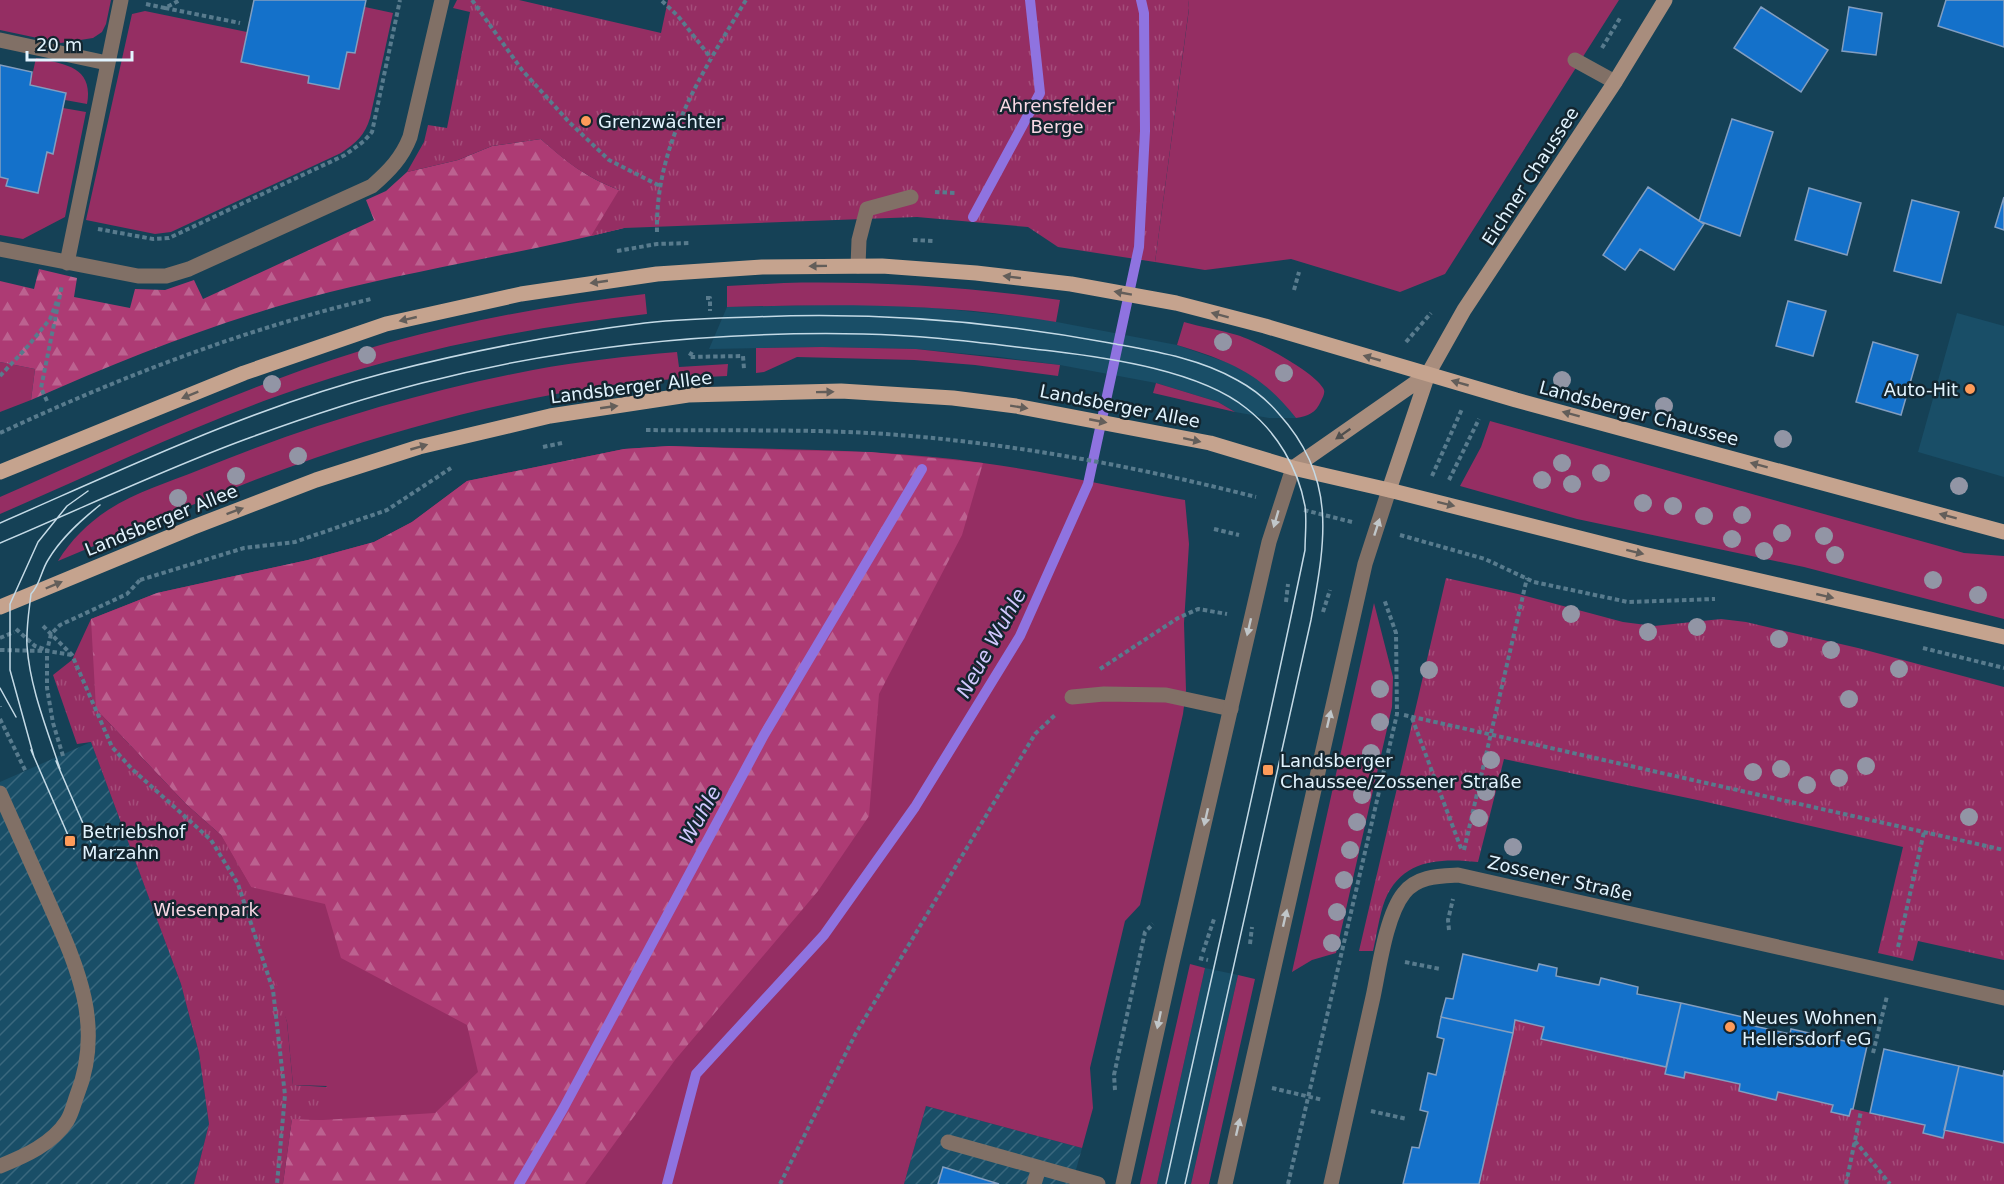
<svg xmlns="http://www.w3.org/2000/svg" width="2004" height="1184" font-family="'DejaVu Sans',sans-serif">
	<style>
		.built { fill: #194e67 }
		.industrial { fill: url(#industrial-furrows) }
		.grass { fill: #952e63 }
		.forest { fill: url(#forest-firs) }
		.park { fill: url(#park-tufts) }
		.lines { fill: none; stroke-linecap: round; stroke-linejoin: round }
		.stream { stroke: #8f73e0; stroke-width: 10 }
		.building { fill: #1471ca; stroke: #829ec0; stroke-width: 1.5 }
		.path { stroke: #587b8d; stroke-width: 4; stroke-dasharray: 4.5 3; stroke-linecap: butt }
		.service { stroke: #817066; stroke-width: 15 }
		.tertiary { stroke: #817066; stroke-width: 15 }
		.secondary { stroke: #a88d7d; stroke-width: 15 }
		.primary { stroke: #c5a38e; stroke-width: 15 }
		.tram { stroke: #c4dae6; stroke-width: 1.5 }
		.tree { fill: #9295a5 }
		.oneway { fill: #635e5a }
		.oneway2 { fill: #4f4f4e }
		.oneway3 { fill: #c0c6c9 }
		.poi-dot { fill: #fe9b59; stroke: #13252f; stroke-width: 2 }
		.labels { text-anchor: middle; dominant-baseline: central; stroke-width: 5; stroke-linejoin: round; paint-order: stroke }
		.park-label { font-size: 18px; fill: #f9d9e5; stroke: #13252f }
		.poi-label { font-size: 18px; fill: #e2f4ff; stroke: #13252f; text-anchor: start }
		.street-label { font-size: 18px; fill: #e2f4ff; stroke: #13252f }
		.water-label { font-size: 20px; font-style: italic; fill: #d1c8fe; stroke: #13252f }
	</style>
	<defs>
		<pattern id="industrial-furrows" width="10" height="10" patternUnits="userSpaceOnUse" patternTransform="scale(1.5)"><rect width="10" height="10" fill="#194e67"/><path d="M-1 1l2-2M0 10L10 0M9 11l2-2" fill="none" stroke="#3a687e"/></pattern>
		<pattern id="forest-firs" width="22" height="20" patternUnits="userSpaceOnUse" patternTransform="scale(1.5)"><rect width="22" height="20" fill="#ad3b74"/><path d="M5 1l3.5 6h-7zM16 11l3.5 6h-7z" fill="#bc6290"/></pattern>
		<pattern id="park-tufts" width="24" height="20" patternUnits="userSpaceOnUse" patternTransform="scale(1.5)"><rect width="24" height="20" fill="#952e63"/><path d="M3 7l-1-3M5 7V3M7 7l1-3M15 17l-1-3M17 17v-4M19 17l1-3" fill="none" stroke="#a44d7a"/></pattern>
	</defs>
	<rect width="100%" height="100%" fill="#154156"/>
	<path class="built" d="M866 304 936 308 1036 318 1177 345 1229 363 1254 376 1282 400 1296 418H1269L1235 412 1218 402 1156 383 1060 365 1000 357 916 349 822 347 709 349 727 307Z
		M1957 313 2004 326V477L1918 452Z
		M1205 968 1238 975 1191 1184H1157Z"/>
	<path class="industrial" d="M91 742 181 984 199 1053 209 1124 194 1184H0V782Z
		M926 1106 1082 1148 1072 1184H904Z"/>
	<path class="grass" d="M0 0H111L106 24 102 32 93 38 61 43 0 30Z
		M1188 0H1619L1445 274 1400 292 1291 259 1205 270 1155 262 1189 9Z
		M365 7 393 13 370 118C365 135 356 143 341 153L171 232 155 234 86 220 132 14 145 11 247 32 241 62 309 76 308 83 339 89 347 52 355 53Z
		M36 58C65 64 94 67 87 104L65 100 66 93 30 85Z
		M63 108 86 112 65 217 23 239 0 235V177L8 179 6 186 47 152 53 154Z
		M784 283C877 281 968 287 1060 300L1056 322C947 303 837 304 727 307V286Z
		M645 294 647 314C519 328 393 354 272 398 179 432 90 475 0 514V497C91 457 182 415 275 380 393 335 520 308 645 294Z
		M1184 322C1201 327 1220 330 1237 335 1257 341 1313 371 1323 388 1326 392 1323 397 1321 401 1316 413 1308 416 1296 418 1261 373 1229 361 1177 345Z
		M822 347 916 349 1060 365 1058 376 975 365 914 360 797 357 764 372 756 373V348Z
		M677 352 679 367 728 364 727 376C684 378 640 381 596 387 501 402 406 427 315 458 228 488 143 526 58 561 71 540 87 524 108 510 136 492 169 482 199 470 306 426 419 392 533 370 580 361 629 356 677 352Z
		M0 362 35 369 31 400 0 412Z
		M1156 383 1218 402 1235 412 1153 393Z
		M1490 421 1964 553 2004 556V619L1804 567 1577 519 1460 486 1481 447Z
		M669 446C774 450 879 448 983 463 1050 472 1118 488 1185 500L1189 544 1184 623 1186 690 1183 714 1140 905 1125 921 1090 1068 1093 1108 1082 1148 926 1106 904 1184H283L292 1119 327 1086 293 1085 287 1022 221 835 186 804 96 709 72 660 91 619 157 593 308 560 374 542 412 522 467 481 624 449Z
		M1374 603 1393 677 1392 707 1336 953 1312 960 1292 972Z
		M1190 964 1205 968 1157 1184H1140Z
		M1238 975 1255 979 1209 1184H1191Z"/>
	<path class="forest" d="M541 139C568 163 586 177 619 190L624 228C527 252 427 268 330 292 227 318 128 357 31 400L35 369 0 362V281L34 289 39 269 77 278 74 297 130 308 135 289 165 290 194 280 203 299 374 220 366 200 386 191 407 172 458 160 492 146Z
		M669 446 777 450 871 452 983 463 962 535 879 694 869 816 818 891 675 1060 585 1184H283L292 1119 323 1120 435 1113 478 1072 467 1025 341 958 325 904 251 887 221 835 186 804 96 709 91 619 157 593 308 560 374 542 412 522 467 481 624 449Z"/>
	<path class="park" d="M457 0H519L661 33 668 0H1188L1189 8 1155 262 1058 247 1028 227 917 217 624 228 591 236 619 190C586 177 567 163 541 139L492 146 458 160 407 172 424 142 428 125 447 128 470 12 453 8Z
		M1446 578 1518 594 1623 622 1654 626 1721 619 1746 622 1858 648 2004 687V960L1918 941 1913 961 1878 953 1903 847 1702 801 1504 759 1478 862C1440 858 1402 859 1385 900 1379 916 1377 934 1373 951H1359Z
		M72 660 96 709 186 804 221 835 251 887 287 1022 293 1085 327 1087 323 1120 292 1119 283 1184H194L209 1124 199 1053 181 984 91 742 77 744 53 675Z
		M1515 1020 1544 1027 1541 1039 1666 1067 1665 1074 1684 1078 1685 1072 1740 1084 1739 1091 1776 1100 1778 1092 1833 1105 1831 1112 1849 1116 1851 1109H1853L1925 1125 1924 1133 1942 1138 1944 1130 2004 1143V1184H1479Z"/>
	<g class="lines">
		<path class="stream" d="M973 217 1040 93 1030 0
			M519 1184 563 1109 764 735 922 469
			M667 1184 696 1074 824 935 915 807 1020 636 1088 484 1139 247 1145 131 1144 13 1141 0"/>
	</g>
	<path class="building" d="M254 0H366L355 53 347 52 339 89 308 83 309 76 241 62Z
		M1946 0H2004V47L1938 26Z
		M1761 7 1828 50 1801 92 1734 48Z
		M1849 7 1882 13 1876 55 1842 51Z
		M0 65 32 72 30 85 66 93 53 154 47 152 38 193 6 186 8 179 0 177Z
		M1732 119 1773 132 1740 236 1699 221Z
		M1648 187 1704 224 1674 270 1640 249 1625 270 1603 255Z
		M1809 188 1861 203 1847 255 1795 240Z
		M2004 197V230L1995 227Z
		M1912 200 1959 212 1941 283 1894 271Z
		M1788 301 1826 311 1813 356 1776 346Z
		M1873 342 1918 355 1901 415 1856 402Z
		M1463 954 1537 971 1539 964 1557 968 1556 976 1599 985 1601 978 1638 987 1637 994 1681 1003 1666 1067 1541 1039 1544 1027 1515 1020 1513 1033 1441 1017 1446 998 1453 999Z
		M1681 1003 1756 1020 1754 1026 1790 1034 1791 1029 1867 1046 1853 1109H1851L1849 1116 1831 1112 1833 1105 1778 1092 1776 1100 1739 1091 1740 1084 1685 1072 1684 1078 1665 1074Z
		M1441 1017 1513 1033 1479 1184H1403L1412 1147 1419 1148 1428 1112 1420 1110 1428 1073 1436 1075 1444 1039 1437 1037Z
		M1884 1049 1959 1066 1943 1138 1923 1133 1925 1125 1870 1113Z
		M1959 1066 2003 1076 2004 1070V1143L1944 1130Z
		M943 1167 999 1184H938Z"/>
	<g class="lines">
		<path class="path" d="M472 0 522 70 569 122 609 160 660 186
			M662 1 678 16 711 58
			M146 4 165 8 180 0
			M165 8 240 23
			M1602 48 1620 18
			M935 192 957 193
			M98 229 153 239 169 238 345 155 364 141 372 132 400 0
			M657 232C655 144 702 73 746 0
			M913 240 933 241
			M617 251 657 244 690 243
			M1294 290 1299 272
			M706 298H710V311
			M1406 342 1431 313
			M692 352 689 357 743 356 744 369
			M0 376 28 346 50 319 57 301
			M47 401 41 388 62 285
			M646 430C720 431 795 429 870 433 1001 441 1130 465 1256 497
			M0 433C118 378 244 329 371 299
			M543 447 562 443
			M1432 476 1462 409
			M1449 480 1479 419
			M1304 510 1352 522
			M1214 529 1239 535
			M1400 535 1485 559 1534 582 1628 602 1715 599
			M140 580 244 548 295 542 387 510 451 468
			M1286 602 1288 584
			M1323 612 1330 590
			M43 626 72 655 112 747 132 769 211 840 238 884 273 990 285 1095 277 1184
			M16 629 35 646 44 649
			M0 638 14 632
			M1923 648 2004 668
			M0 650 47 651 72 655
			M1100 669 1178 618 1198 609 1227 614
			M0 707V706
			M1404 715 2004 850
			M1412 718 1462 851
			M0 719 26 772
			M63 756 53 723 47 688V651L51 634 60 625 127 594 140 580
			M1464 850 1527 578
			M1449 930 1448 920 1453 899
			M1250 944 1252 927
			M1898 947 1924 832
			M1203 952 1214 919
			M1199 958 1208 960
			M1405 962 1440 969
			M1873 1053 1887 996
			M1272 1088 1323 1100
			M1115 1090 1114 1075 1145 932 1153 924
			M1371 1111 1407 1119
			M1855 1141 1890 1184
			M780 1184 856 1033 1035 734 1055 715
			M1288 1184 1397 714 1396 633 1384 599
			M1846 1184 1861 1111"/>
		<path class="service" d="M0 40 107 63
			M1575 60 1615 82
			M0 249 138 276H166L189 269 372 186C389 171 402 158 410 137L442 0
			M67 263 121 0
			M858 266 859 240 867 209 911 197
			M1072 697 1104 694 1166 695 1231 709
			M0 793C15 827 30 860 45 894 74 960 106 1022 77 1095 74 1103 72 1113 67 1121 52 1144 25 1156 0 1166
			M948 1142 1098 1184
			M1034 1184 1039 1168
			M1331 1184C1345 1122 1359 1059 1373 997 1379 969 1386 915 1404 893 1417 876 1439 876 1458 875L2004 998"/>
		<path class="tertiary" d="M1123 1184 1172 963 1269 542 1293 468
			M1225 1184 1365 564 1389 490"/>
		<path class="secondary" d="M1293 468 1428 374
			M1389 490 1428 374 1464 310 1615 82 1665 0"/>
		<path class="primary" d="M0 472 244 373 386 324 521 294 657 274 762 267 882 266 976 273 1071 284 1176 303 1265 326 1516 400 2004 532
			M0 607 191 528 316 480 419 447 550 416 688 395 841 391 953 398 1016 406 1210 443 1293 468 1389 490 1643 554 2004 637"/>
		<path class="tram" d="M0 523C126 468 251 408 385 373 470 351 557 334 645 323 681 319 717 318 754 317 872 312 993 321 1110 343 1153 351 1199 358 1237 380 1252 388 1268 401 1279 414 1338 479 1325 542 1311 620L1185 1184
			M0 543C83 508 164 469 249 438 306 417 364 398 422 383 566 346 715 331 863 334 927 335 990 344 1052 351 1110 358 1200 371 1246 408 1277 432 1298 468 1305 506 1307 520 1305 536 1305 550 1261 762 1212 973 1166 1184
			M0 688 16 717
			M31 750 74 849
			M34 757 10 670V604L38 542 67 506 88 491
			M56 761 91 842
			M60 769C47 729 30 688 27 646 26 629 29 611 31 594 40 585 41 571 48 560 61 538 80 521 100 505"/>
	</g>
	<g class="tree">
		<circle cx="1223" cy="342" r="9"/>
		<circle cx="367" cy="355" r="9"/>
		<circle cx="1284" cy="373" r="9"/>
		<circle cx="1562" cy="380" r="9"/>
		<circle cx="272" cy="384" r="9"/>
		<circle cx="1664" cy="406" r="9"/>
		<circle cx="1783" cy="439" r="9"/>
		<circle cx="298" cy="456" r="9"/>
		<circle cx="1562" cy="463" r="9"/>
		<circle cx="1601" cy="473" r="9"/>
		<circle cx="236" cy="476" r="9"/>
		<circle cx="1542" cy="480" r="9"/>
		<circle cx="1572" cy="484" r="9"/>
		<circle cx="1959" cy="486" r="9"/>
		<circle cx="178" cy="498" r="9"/>
		<circle cx="1643" cy="503" r="9"/>
		<circle cx="1673" cy="506" r="9"/>
		<circle cx="1742" cy="515" r="9"/>
		<circle cx="1704" cy="516" r="9"/>
		<circle cx="1782" cy="533" r="9"/>
		<circle cx="1824" cy="536" r="9"/>
		<circle cx="1732" cy="539" r="9"/>
		<circle cx="1764" cy="551" r="9"/>
		<circle cx="1835" cy="555" r="9"/>
		<circle cx="1933" cy="580" r="9"/>
		<circle cx="1978" cy="595" r="9"/>
		<circle cx="1571" cy="614" r="9"/>
		<circle cx="1697" cy="627" r="9"/>
		<circle cx="1648" cy="632" r="9"/>
		<circle cx="1779" cy="639" r="9"/>
		<circle cx="1831" cy="650" r="9"/>
		<circle cx="1899" cy="669" r="9"/>
		<circle cx="1429" cy="670" r="9"/>
		<circle cx="1380" cy="689" r="9"/>
		<circle cx="1849" cy="699" r="9"/>
		<circle cx="1380" cy="722" r="9"/>
		<circle cx="1371" cy="753" r="9"/>
		<circle cx="1491" cy="760" r="9"/>
		<circle cx="1866" cy="766" r="9"/>
		<circle cx="1781" cy="769" r="9"/>
		<circle cx="1753" cy="772" r="9"/>
		<circle cx="1839" cy="778" r="9"/>
		<circle cx="1807" cy="785" r="9"/>
		<circle cx="1486" cy="792" r="9"/>
		<circle cx="1362" cy="795" r="9"/>
		<circle cx="1969" cy="817" r="9"/>
		<circle cx="1479" cy="818" r="9"/>
		<circle cx="1357" cy="822" r="9"/>
		<circle cx="1513" cy="847" r="9"/>
		<circle cx="1350" cy="850" r="9"/>
		<circle cx="1344" cy="880" r="9"/>
		<circle cx="1337" cy="912" r="9"/>
		<circle cx="1332" cy="943" r="9"/>
	</g>
	<defs><path id="oneway-solid" d="M-6-.8H1V-3.2L6.5 0L1 3.2V.8H-6Z" transform="scale(1.5)"/></defs>
	<g class="oneway">
		<use href="#oneway-solid" transform="translate(818 266) rotate(179)"/>
		<use href="#oneway-solid" transform="translate(1012 277) rotate(-173)"/>
		<use href="#oneway-solid" transform="translate(599 282) rotate(172)"/>
		<use href="#oneway-solid" transform="translate(1123 293) rotate(-170)"/>
		<use href="#oneway-solid" transform="translate(1220 315) rotate(-165)"/>
		<use href="#oneway-solid" transform="translate(408 319) rotate(167)"/>
		<use href="#oneway-solid" transform="translate(1372 358) rotate(-164)"/>
		<use href="#oneway-solid" transform="translate(1460 383) rotate(-164)"/>
		<use href="#oneway-solid" transform="translate(825 392) rotate(-1)"/>
		<use href="#oneway-solid" transform="translate(190 395) rotate(158)"/>
		<use href="#oneway-solid" transform="translate(609 407) rotate(-8)"/>
		<use href="#oneway-solid" transform="translate(1019 407) rotate(9)"/>
		<use href="#oneway-solid" transform="translate(1571 414) rotate(-165)"/>
		<use href="#oneway-solid" transform="translate(1098 421) rotate(11)"/>
		<use href="#oneway-solid" transform="translate(1192 440) rotate(12)"/>
		<use href="#oneway-solid" transform="translate(419 447) rotate(-16)"/>
		<use href="#oneway-solid" transform="translate(1759 465) rotate(-165)"/>
		<use href="#oneway-solid" transform="translate(1446 504) rotate(14)"/>
		<use href="#oneway-solid" transform="translate(235 511) rotate(-20)"/>
		<use href="#oneway-solid" transform="translate(1948 516) rotate(-165)"/>
		<use href="#oneway-solid" transform="translate(1635 552) rotate(14)"/>
		<use href="#oneway-solid" transform="translate(54 585) rotate(-23)"/>
		<use href="#oneway-solid" transform="translate(1825 596) rotate(13)"/>
	</g>
	<use class="oneway2" href="#oneway-solid" transform="translate(1343 434) rotate(145)"/>
	<g class="oneway3">
		<use href="#oneway-solid" transform="translate(1276 519) rotate(106)"/>
		<use href="#oneway-solid" transform="translate(1377 527) rotate(-72)"/>
		<use href="#oneway-solid" transform="translate(1249 627) rotate(103)"/>
		<use href="#oneway-solid" transform="translate(1329 719) rotate(-77)"/>
		<use href="#oneway-solid" transform="translate(1206 817) rotate(103)"/>
		<use href="#oneway-solid" transform="translate(1285 918) rotate(-77)"/>
		<use href="#oneway-solid" transform="translate(1159 1020) rotate(102)"/>
		<use href="#oneway-solid" transform="translate(1238 1127) rotate(-77)"/>
	</g>
	<g class="poi-dot">
		<circle cx="586" cy="121" r="6"/>
		<circle cx="1970" cy="389" r="6"/>
		<rect x="1262" y="764" width="12" height="12" rx="3"/>
		<rect x="64" y="835" width="12" height="12" rx="3"/>
		<circle cx="1730" cy="1027" r="6"/>
	</g>
	<g class="labels">
		<g class="park-label">
			<text x="1057" y="105">Ahrensfelder<tspan x="1057" dy="21">Berge</tspan></text>
			<text x="206" y="909">Wiesenpark</text>
		</g>
		<g class="poi-label">
			<text x="598" y="121">Grenzwächter</text>
			<text x="1958" y="389" text-anchor="end">Auto-Hit</text>
			<text x="1280" y="760">Landsberger<tspan x="1280" dy="21">Chaussee/Zossener Straße</tspan></text>
			<text x="82" y="831">Betriebshof<tspan x="82" dy="21">Marzahn</tspan></text>
			<text x="1742" y="1017">Neues Wohnen<tspan x="1742" dy="21">Hellersdorf eG</tspan></text>
		</g>
		<g class="street-label">
			<text transform="translate(1530 176) rotate(-57)">Eichner Chaussee</text>
			<text transform="translate(631 387) rotate(-7)">Landsberger Allee</text>
			<text transform="translate(1120 406) rotate(11)">Landsberger Allee</text>
			<text transform="translate(1639 413) rotate(15)">Landsberger Chaussee</text>
			<text transform="translate(161 520) rotate(-22)">Landsberger Allee</text>
			<text transform="translate(1560 878) rotate(13)">Zossener Straße</text>
		</g>
		<g class="water-label">
			<text transform="translate(991 643) rotate(-61)">Neue Wuhle</text>
			<text transform="translate(700 815) rotate(-61)">Wuhle</text>
		</g>
	</g>
	<path d="M27 51v9h105v-9" fill="none" stroke="#e2f4ff" stroke-width="3"/>
	<text x="36" y="51" font-size="18" fill="#e2f4ff" stroke="#13252f" stroke-width="4.5" paint-order="stroke">20 m</text>
</svg>
